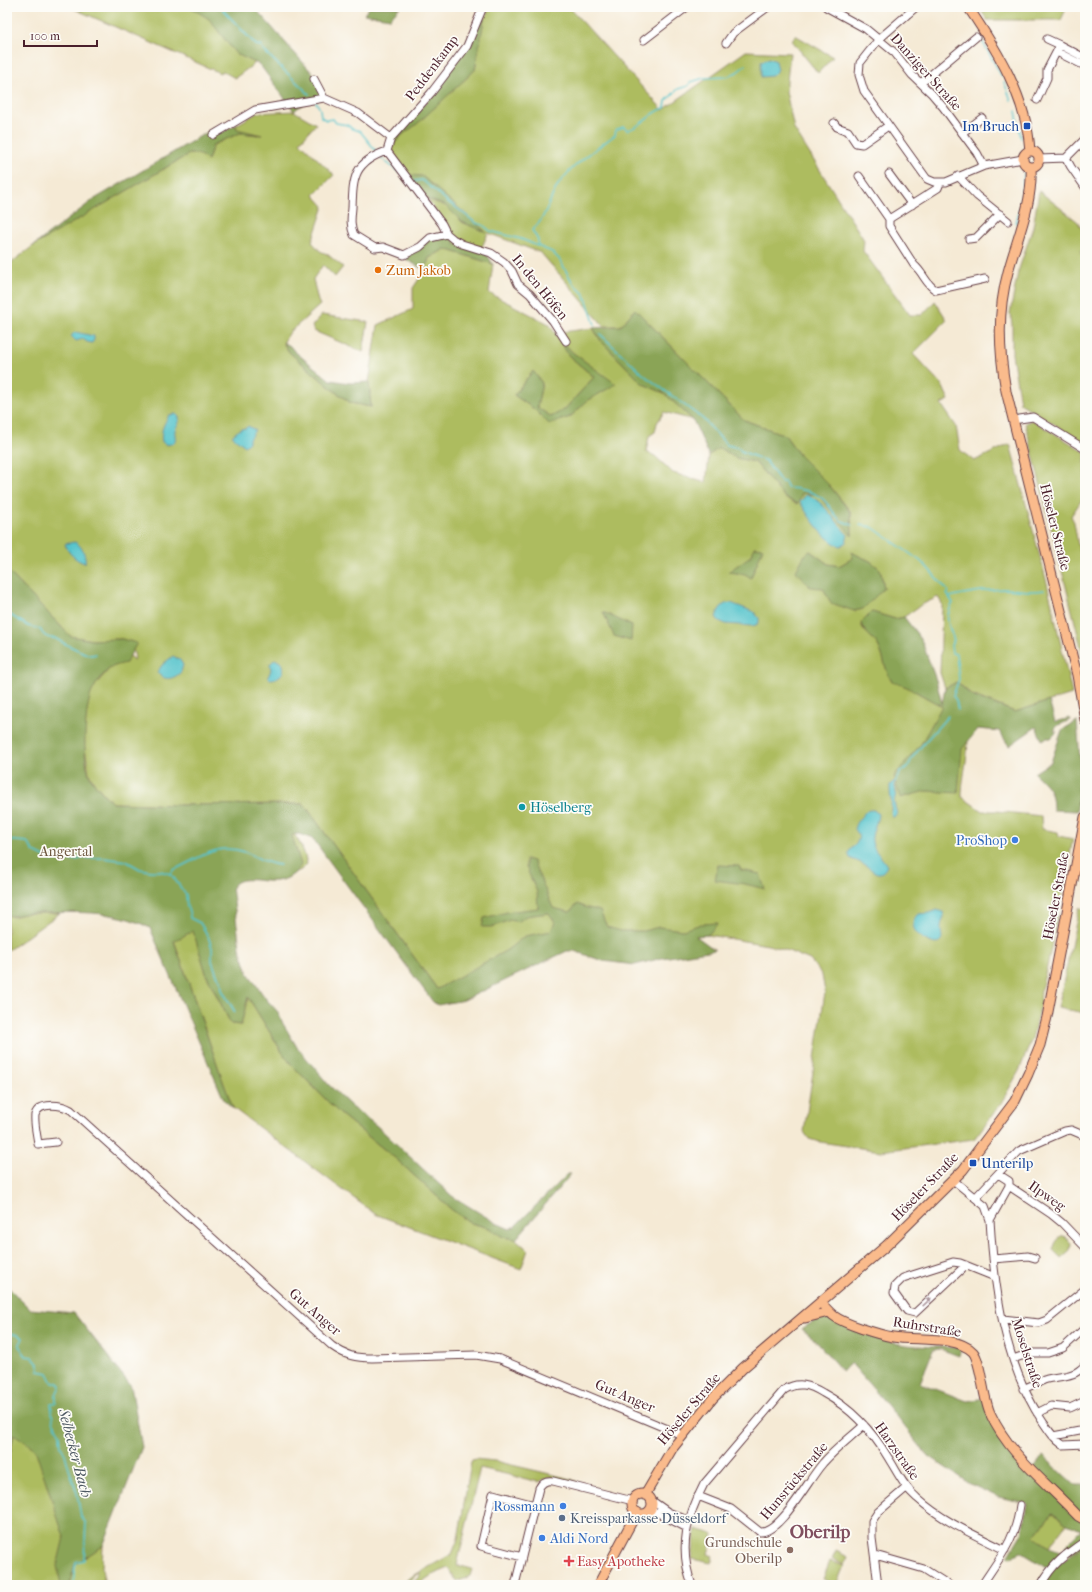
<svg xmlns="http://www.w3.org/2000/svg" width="1092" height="1592" font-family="'IM FELL French Canon',serif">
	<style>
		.green { fill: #adbc5f; stroke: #7c6e45; fill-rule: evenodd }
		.forest { fill: #8aa456; stroke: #6a6240 }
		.water { fill: #56c4cc; stroke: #50727c }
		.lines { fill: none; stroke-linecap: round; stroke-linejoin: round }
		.stream { stroke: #56c4cc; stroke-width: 1.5 }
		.minor-casing { stroke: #643d44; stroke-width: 9 }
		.major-casing { stroke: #643d44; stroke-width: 11 }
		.minor { stroke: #fff; stroke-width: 7 }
		.major { stroke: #fabb8c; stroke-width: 9 }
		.oneway { fill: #ae9aa0 }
		.transit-dot { fill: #1a4fb4; stroke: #fdfcf7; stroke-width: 1.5 }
		.food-dot { fill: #e8710a; stroke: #fdfcf7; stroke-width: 1.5 }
		.culture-dot { fill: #0f9aa8; stroke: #fdfcf7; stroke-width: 1.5 }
		.shop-dot { fill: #3f7fe0; stroke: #fdfcf7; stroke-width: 1.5 }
		.service-dot { fill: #5c6f8a; stroke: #fdfcf7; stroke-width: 1.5 }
		.education-dot { fill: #8d6e63; stroke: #fdfcf7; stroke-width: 1.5 }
		.health-dot { fill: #e0444e; stroke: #fdfcf7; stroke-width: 1.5 }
		.labels { text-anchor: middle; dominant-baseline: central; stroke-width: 3.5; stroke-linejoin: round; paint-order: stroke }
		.street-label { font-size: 14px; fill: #4a1f2b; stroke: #fdfcf7 }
		.transit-label { font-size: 14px; fill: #164399; stroke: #fdfcf7; text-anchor: end }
		.food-label { font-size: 14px; fill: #c56008; stroke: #fdfcf7; text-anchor: start }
		.culture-label { font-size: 14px; fill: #0d838f; stroke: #fdfcf7; text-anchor: start }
		.shop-label { font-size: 14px; fill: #366cbe; stroke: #fdfcf7; text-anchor: end }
		.park-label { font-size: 14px; fill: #6d563d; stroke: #fdfcf7 }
		.service-label { font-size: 14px; fill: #4e5e75; stroke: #fdfcf7; text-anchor: start }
		.education-label { font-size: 14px; fill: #785e54; stroke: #fdfcf7; text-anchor: end }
		.health-label { font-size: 14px; fill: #be3a42; stroke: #fdfcf7; text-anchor: start }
		.water-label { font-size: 15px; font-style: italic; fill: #4e5963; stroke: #fdfcf7 }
		.district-label { font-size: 18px; font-weight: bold; fill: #804f60; stroke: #fdfcf7 }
	</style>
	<rect width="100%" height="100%" fill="#fdfcf7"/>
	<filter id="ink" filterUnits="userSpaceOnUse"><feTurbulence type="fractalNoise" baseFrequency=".025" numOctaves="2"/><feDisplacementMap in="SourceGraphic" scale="8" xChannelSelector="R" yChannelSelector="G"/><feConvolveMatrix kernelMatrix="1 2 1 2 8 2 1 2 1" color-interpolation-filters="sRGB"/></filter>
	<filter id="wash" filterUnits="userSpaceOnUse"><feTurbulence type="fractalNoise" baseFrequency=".012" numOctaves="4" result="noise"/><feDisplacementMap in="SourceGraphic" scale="16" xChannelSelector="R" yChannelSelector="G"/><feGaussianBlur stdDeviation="0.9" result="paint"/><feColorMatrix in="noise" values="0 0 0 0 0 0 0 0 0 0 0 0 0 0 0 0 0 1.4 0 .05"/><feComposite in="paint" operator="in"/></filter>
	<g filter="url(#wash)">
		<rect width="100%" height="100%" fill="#f5ead5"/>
		<path class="green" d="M70 7H237L262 48 254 64 235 78 222 71 220 73Z
			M490 7H569L663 110 746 51 790 53 786 91 794 129 864 240 863 251 910 315H922L935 301 947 320 913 354 942 385 949 400 941 404 956 426 960 450 974 461 1010 444 1047 583 1072 694 1015 712 972 695 957 682 945 688 940 673 942 604 938 597 921 605 904 617 895 619 872 612 861 623C863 633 873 637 878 645 884 657 885 670 892 682 912 686 927 701 947 707 949 711 950 715 952 718 956 723 963 726 966 731 972 742 961 781 962 797L982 811H996L1041 816 1042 829 1058 832 1059 836 1073 839 1048 963 1041 989 1040 1006 1032 1039 1019 1071 1000 1105 974 1139 881 1151 820 1142 809 1139 804 1132 825 992 822 975 810 960 786 950 768 945 708 935 649 938 625 942H606L561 932 437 989 304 804 180 805 112 803 95 784 89 773 85 748 81 788 96 800 120 808 166 811 221 808 278 815C292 831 303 842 307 864L301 870 292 874 228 875 230 941 224 963 227 984 233 1003 222 1000 198 946 207 976 231 1024 241 1025 248 997 282 1052 291 1064 339 1113 395 1158 452 1210 471 1223 489 1228 503 1237 516 1239 528 1250 521 1269 375 1214 233 1108 224 1084 174 940 188 933 157 930 135 914 121 911 103 909 7 908V582L23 608 48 629 68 642 99 650 123 653 133 658V660L135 659 132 644 122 639 92 640 70 636 7 570V266L33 246 189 154H198L208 160 213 145 240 133 258 135 236 129V125L257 113 294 111 316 124 300 142 334 175 314 195 324 206 312 242 320 251 327 254 343 267 335 277 323 265 313 279 318 301 320 305 290 332 283 343 289 352 332 389 351 403 371 407 369 382 378 325 413 309V288L425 270 429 258 445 249 493 264 489 293 549 324 555 333 593 328 601 341 643 384 664 393 693 420 664 412 657 423 655 432 649 436 646 452 655 456 673 473 706 483 709 455 719 448 736 458 755 462 785 498 797 504 802 493 818 495 852 535 851 512 829 485 800 456 785 435 744 420 635 309 621 326H604L541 253 488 233 482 247 455 244 444 222 427 199 446 206 462 222 486 232 422 176 409 175 389 150 402 135 417 124 475 70 484 19ZM557 335 572 352 615 384 587 401 570 417 549 424 534 409 514 395 533 371 542 383 537 407 551 417 565 409 594 377 569 356ZM810 551 828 564 839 566 853 558 852 553 870 561 880 569 884 588 863 609 854 611 847 605 805 556ZM92 668H110L96 684 91 693Z
			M979 7H1067L1061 20H987Z
			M795 35 833 57 818 73 792 41Z
			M1039 191 1078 222 1085 235V247L1080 252 1085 256V443L1020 403 1012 354V324L1010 313 1018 272 1033 227Z
			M322 315 368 322 363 352 314 331 312 326Z
			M1032 420 1085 452V495L1071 516 1074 522 1079 551 1085 556V663L1025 423Z
			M1079 908 1085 909V1013L1058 1008Z
			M27 913H60L7 951V915L13 917Z
			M1064 1236 1071 1243 1070 1250 1061 1258 1053 1250C1055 1243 1057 1238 1064 1236Z
			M7 1292 99 1548 103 1546 102 1569 105 1585H7V1469L14 1434Z
			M475 1459 495 1461 571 1479 578 1482 548 1477 539 1482 480 1468 457 1565 472 1569 470 1576 457 1582 449 1568 432 1575 417 1585H408L419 1578 421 1572 404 1585H397L452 1554 458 1539 471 1462 472 1460Z
			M1052 1513 1067 1524 1049 1547 1034 1536Z
			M696 1529 713 1534 708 1554 713 1556 711 1563 692 1559Z
			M836 1551 848 1557 844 1565 832 1559Z
			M830 1561 844 1566 836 1585 823 1579Z"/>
		<path class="forest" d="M190 7H254L314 75 325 95 303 104 294 111 260 65 236 54 209 19Z
			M370 7H400L390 18 364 14Z
			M482 19H484L475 70 417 124 402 135 389 150 394 138 436 91Z
			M236 125 237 129 262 135 240 133 213 145 208 160 198 154H189L33 246 93 200 214 128 221 133Z
			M409 175 422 176 487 233 462 222 446 206 427 199Z
			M449 232 455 244 482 247 493 264 445 249 429 258 425 270 407 260 406 256 432 236Z
			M635 309 744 420 785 435 800 456 829 485 851 513 852 536 818 495 802 493 798 504 785 498 755 462 736 458 719 448 709 455 693 420 664 393 643 384 601 341 593 328 621 326Z
			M555 333 572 352 616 384 587 401 570 417 549 424 534 409 514 395 533 371 542 383 537 407 551 417 565 409 594 377 569 356Z
			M283 342 290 346 294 351 330 380 350 383 369 382 371 407 351 403 332 389 289 352Z
			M754 547 763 548 751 578 745 574 728 572 752 555Z
			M810 551 828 564 839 566 853 558 851 552 870 561 880 569 884 588 863 609 854 611 834 604 832 605 823 588 810 587 796 571 804 556Z
			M7 570 70 636 92 640 122 639 137 643 126 663C121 664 113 666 109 669 101 676 93 687 90 697 85 715 82 756 89 774 94 785 104 794 112 803L180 805 304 804 437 989 507 950 525 936 551 931 555 922 549 913 526 916 518 922 510 920 493 927H482L484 918 507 912 538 908 537 892 526 867V859L533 861 553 908 570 912 577 904 584 907 600 911 607 927 621 931H643L659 927 683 930 701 924 718 923 708 935 696 936 715 950 662 958 635 965 603 961 574 951H567L464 1000 438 1005 433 1002 313 839 299 834 292 835 301 865C281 898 245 867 232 887L240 948 248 973 266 999 278 1012 282 1022 297 1047 328 1084 352 1107 377 1126 452 1196 496 1223 510 1229 514 1227 568 1174H571L516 1239 503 1237 489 1228 471 1223 452 1210 395 1158 339 1113 291 1064 282 1052 248 997 241 1025 231 1024 207 976 193 931 174 941 224 1084 233 1108 224 1100 150 928C113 908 71 913 31 913 22 913 16 918 7 915Z
			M603 612 632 626 631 641 614 636Z
			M872 612 895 619 904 617 921 639 936 680 942 704 945 688 957 682 972 696 1015 712 1049 701 1055 722 1070 718V720L1057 726 1054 731 1057 732 1051 738H1046L1042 740 1036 727 1009 746 999 731 978 729 962 749 958 793 926 791 900 798 894 776 921 744 942 706C925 698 910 686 892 682 885 670 884 657 878 645 873 637 863 632 861 623Z
			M1077 721 1080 759 1077 811 1053 810C1053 790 1048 786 1034 773L1051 762 1062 730Z
			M718 865 739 866 741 870 760 874 765 889 745 884 715 880Z
			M7 1286 30 1309 74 1313 131 1386 142 1447 103 1546 75 1564 69 1585H61L57 1566 64 1537 35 1449 14 1434 7 1468Z
			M820 1318C845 1322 866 1336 890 1342 914 1348 938 1346 961 1348L959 1356 940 1349 933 1350 920 1383 967 1401 985 1398 1017 1456 1029 1474 1043 1456 1075 1485H1085V1544L1070 1554 1065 1546 1081 1530 1067 1524 1052 1513 1034 1536 1049 1547 1066 1553 1049 1569 1021 1552 1011 1557 1008 1556 1022 1533 1027 1503 998 1497 970 1484 928 1456 888 1406 851 1363 842 1371 815 1340 802 1329C808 1324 814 1322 820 1318Z
			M1085 1545V1585H1039L1041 1577Z"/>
		<path class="water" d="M769 58 776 61 778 70 772 76 761 77V62Z
			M75 332 94 336V340L92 343 87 342 83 339 76 341 71 336Z
			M176 414 179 417C180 425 177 424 175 430 174 435 177 438 174 443L167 445 162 442C160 431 164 424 169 415Z
			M248 426 255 430 249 439V442L245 446 232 436 240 429 246 428Z
			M806 495C820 496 838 525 848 535L846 542 841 546C826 543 807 514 800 502Z
			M74 542C81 543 87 557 85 563 76 561 67 552 65 544Z
			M731 603 754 612 759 618V623L756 625 752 626 726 624 719 621 716 617C719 609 722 603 731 603Z
			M173 656 180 660 183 665 181 672C174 679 164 682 157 672L163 664Z
			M275 659 282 663C287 672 279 679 270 679L268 677 271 670 270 664Z
			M894 781 896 793 894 802 897 814 894 817H892C890 809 892 806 891 799 890 795 890 791 890 785Z
			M870 810H874L878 814C878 821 874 826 873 832 868 849 881 854 887 866 880 880 873 870 865 865 861 862 855 861 850 858 845 849 856 848 858 840 861 829 848 832 860 818 864 814 864 811 870 810Z
			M936 910 943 912C945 919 941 921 941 927 940 935 946 939 936 944 923 942 904 927 918 914L930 913Z"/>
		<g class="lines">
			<path class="stream" d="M222 7 223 10 256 45 262 46 263 50 309 94
				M981 39 1002 77
				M1004 82 1011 100
				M316 102 320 109 321 117 326 120 333 119 336 123 348 125 352 129 360 131 376 151
				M1016 111 1021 138
				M381 158 400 173
				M415 181 422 180 445 199 448 203 453 205 476 223 483 225 490 231 521 239 552 252 559 259 573 283 585 295 595 325
				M1016 223 1021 201 1024 172
				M538 246V240L532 230C547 218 549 197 560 182 575 163 596 149 615 135L616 130 623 127 628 130C643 126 650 112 665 108L666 101 678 89 688 86 691 82 704 78 727 77 737 72 746 65
				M600 334 644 375 703 419 727 445 739 448 741 451 766 461 781 482H785L788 488C799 488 815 492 824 500 830 506 834 515 840 520 843 522 849 523 852 525
				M860 525 872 527 919 560 926 566 948 591 947 594 953 603C944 618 948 624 954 640L951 645 952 653 956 654 959 679 953 696 956 700 958 710
				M949 597C966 593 985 590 1003 589 1016 589 1030 593 1044 590
				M7 613 28 626 40 629C43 636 48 639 55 638 58 641 86 654 90 655 92 655 93 655 96 654
				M895 782 900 772 908 767 912 758 924 743 948 716
				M7 840 27 842 34 852 50 860 64 859 75 860 84 858H104L126 861 140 869 150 871H160L171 874 186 895 187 907 190 914V918L200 923 208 936 212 948V961L217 975 221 980 222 990 235 1012
				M171 874 173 870C199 859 215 842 245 852 257 857 267 864 280 865
				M7 1333 18 1335 23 1338 19 1346 26 1356 32 1357 39 1365V1371L48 1373 53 1383H58L60 1386 56 1395V1403H51L53 1421 60 1435 61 1447 65 1454 69 1469 77 1493 81 1517 86 1523 84 1560 76 1562 74 1573V1585"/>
		</g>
	</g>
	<g filter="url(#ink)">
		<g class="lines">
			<g class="minor-casing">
				<path id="minor" d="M826 7 866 29 895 53 912 75 932 94 943 107 977 153 984 166
					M916 7 879 39 860 63 859 75 864 91 927 179 934 182H946L984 166 1023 159
					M1047 39 1060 45
					M644 40 687 7
					M726 43 733 33 768 7
					M1057 52 1085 66
					M314 79 324 98 358 113 391 138 387 151
					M921 83 976 37
					M1037 100 1047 78V70L1060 45 1085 58
					M834 123 837 127 848 131 856 143 862 144 888 126
					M962 133 982 118
					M213 135 255 110 324 98
					M391 138 431 93 467 46 483 7
					M387 151 442 224 447 234 453 239 462 244 491 253 504 262 512 271 518 284 530 294 553 321 566 341
					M387 151C354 162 353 177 352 208 351 218 350 226 354 235L375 248 383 247 404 255 420 247 430 238 447 234
					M1066 158 1071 167 1085 187
					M1039 159 1066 158 1085 139
					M889 174 912 205
					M859 176 889 219
					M958 176 977 196 1008 221
					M940 183 938 188 889 219V226L914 265C923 272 926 285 936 290L985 279
					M969 239 976 238 1000 214
					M1013 420 1033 417 1085 449
					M56 1142 38 1144C37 1135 34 1124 35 1115 39 1101 62 1105 71 1110L332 1346C346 1356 356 1358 372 1358L476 1355 500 1359 682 1435
					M953 1180 985 1206 990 1220C994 1287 1004 1365 1043 1422 1049 1431 1054 1439 1063 1445L1085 1444
					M1009 1186 1051 1214 1062 1223 1085 1247
					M976 1197 1019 1151 1065 1131 1071 1130 1085 1136
					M990 1220 1009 1186V1181L998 1174
					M993 1259 1028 1256 1035 1258
					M966 1265 915 1313 907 1311 894 1293 895 1286 903 1278 953 1262 960 1263 995 1277
					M1003 1319 1039 1323 1047 1320 1084 1290
					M1013 1359 1030 1353H1048L1063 1348 1085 1328
					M1023 1389C1030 1386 1037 1383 1044 1380 1059 1375 1073 1379 1085 1365
					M1037 1413 1051 1406 1070 1408 1085 1401
					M1053 1436 1085 1430
					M698 1496 731 1509 760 1532C780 1534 810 1477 823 1463 835 1449 850 1438 864 1425
					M651 1500 668 1512 689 1521
					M648 1512H656L687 1528
					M875 1555 924 1569 949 1585
					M522 1557 481 1546 493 1494 535 1505
					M515 1585 539 1488C542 1482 547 1480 553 1481L633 1501
					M692 1585C678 1548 687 1517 704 1484L784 1390C798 1381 810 1385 823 1393 851 1408 873 1432 889 1459 898 1473 904 1487 917 1498 942 1521 975 1535 1005 1550
					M878 1585 872 1538V1521L878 1512 906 1488
					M982 1585C1000 1557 1016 1539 1020 1505
					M1041 1585C1052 1564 1066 1554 1085 1541"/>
			</g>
			<g class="major-casing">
				<path id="major" d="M968 7C997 50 1027 98 1030 151
					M1023 159a8 8 0 1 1 16 0a8 8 0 1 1-16 0Z
					M1031 167C1033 204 1017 238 1008 272 997 312 999 351 1006 391L1077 675 1085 720
					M821 1303C825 1307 829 1312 834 1316 844 1324 880 1335 893 1337 914 1341 957 1335 973 1352 981 1361 983 1398 990 1413 1009 1455 1047 1483 1078 1516L1085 1520
					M805 1318 829 1312
					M632 1504a10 10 0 1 1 20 0a10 10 0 1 1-20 0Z
					M645 1495 672 1449 713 1398 743 1368 886 1246 963 1170 1015 1101 1028 1074 1040 1045 1047 1017 1085 817
					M598 1585 637 1512"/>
			</g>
			<use href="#minor" class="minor"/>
			<use href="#major" class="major"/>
		</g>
		<defs><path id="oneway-solid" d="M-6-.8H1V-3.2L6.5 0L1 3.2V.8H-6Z"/></defs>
		<use class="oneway" href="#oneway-solid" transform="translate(927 1302) rotate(-43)"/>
	</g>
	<g class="transit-dot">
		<rect x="1023" y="122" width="8" height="8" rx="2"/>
		<rect x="969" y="1159" width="8" height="8" rx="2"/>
	</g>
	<circle class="food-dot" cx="378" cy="270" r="4"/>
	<circle class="culture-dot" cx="522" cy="807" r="4"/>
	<g class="shop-dot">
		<circle cx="1015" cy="840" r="4"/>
		<circle cx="563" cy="1506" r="4"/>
		<circle cx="542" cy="1538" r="4"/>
	</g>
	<circle class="service-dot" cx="562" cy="1518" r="4"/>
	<circle class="education-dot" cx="790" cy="1550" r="4"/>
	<path class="health-dot" d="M567 1555h4v4h4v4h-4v4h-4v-4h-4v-4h4z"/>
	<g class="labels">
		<g class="street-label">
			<text transform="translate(432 68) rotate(-53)">Peddenkamp</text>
			<text transform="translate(926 72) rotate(48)">Danziger Straße</text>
			<text transform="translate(540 287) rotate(51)">In den Höfen</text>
			<text transform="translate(1055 527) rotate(76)">Höseler Straße</text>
			<text transform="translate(1056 896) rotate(-79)">Höseler Straße</text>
			<text transform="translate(925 1187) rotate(-46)">Höseler Straße</text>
			<text transform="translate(1047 1196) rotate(35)">Ilpweg</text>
			<text transform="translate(315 1312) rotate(41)">Gut Anger</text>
			<text transform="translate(927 1327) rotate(9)">Ruhrstraße</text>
			<text transform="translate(1027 1353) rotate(72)">Moselstraße</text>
			<text transform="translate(625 1396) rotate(23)">Gut Anger</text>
			<text transform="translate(689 1409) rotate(-50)">Höseler Straße</text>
			<text transform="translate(897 1451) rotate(55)">Harzstraße</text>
			<text transform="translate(794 1481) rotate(-50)">Hunsrückstraße</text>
		</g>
		<g class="transit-label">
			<text x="1019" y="126">Im Bruch</text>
			<text x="981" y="1163" text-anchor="start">Unterilp</text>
		</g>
		<g class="food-label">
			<text x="386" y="270">Zum Jakob</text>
		</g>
		<g class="culture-label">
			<text x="530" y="807">Höselberg</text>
		</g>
		<g class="shop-label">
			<text x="1007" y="840">ProShop</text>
			<text x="555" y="1506">Rossmann</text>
			<text x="550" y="1538" text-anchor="start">Aldi Nord</text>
		</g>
		<g class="park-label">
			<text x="66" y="851">Angertal</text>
		</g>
		<g class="service-label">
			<text x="570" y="1518">Kreissparkasse Düsseldorf</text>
		</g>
		<g class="education-label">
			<text x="782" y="1542">Grundschule<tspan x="782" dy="16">Oberilp</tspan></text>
		</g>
		<g class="health-label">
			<text x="577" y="1561">Easy Apotheke</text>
		</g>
		<g class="water-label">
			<text transform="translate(75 1453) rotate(75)">Selbecker Bach</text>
		</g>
		<g class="district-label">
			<text x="820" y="1532">Oberilp</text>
		</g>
	</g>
	<rect width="1092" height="1592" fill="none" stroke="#fdfcf7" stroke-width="24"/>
	<path d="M24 40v6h73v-6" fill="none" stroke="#4a1f2b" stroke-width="2"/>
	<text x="30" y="40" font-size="12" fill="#4a1f2b" stroke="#fdfcf7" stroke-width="3" paint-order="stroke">100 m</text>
</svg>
